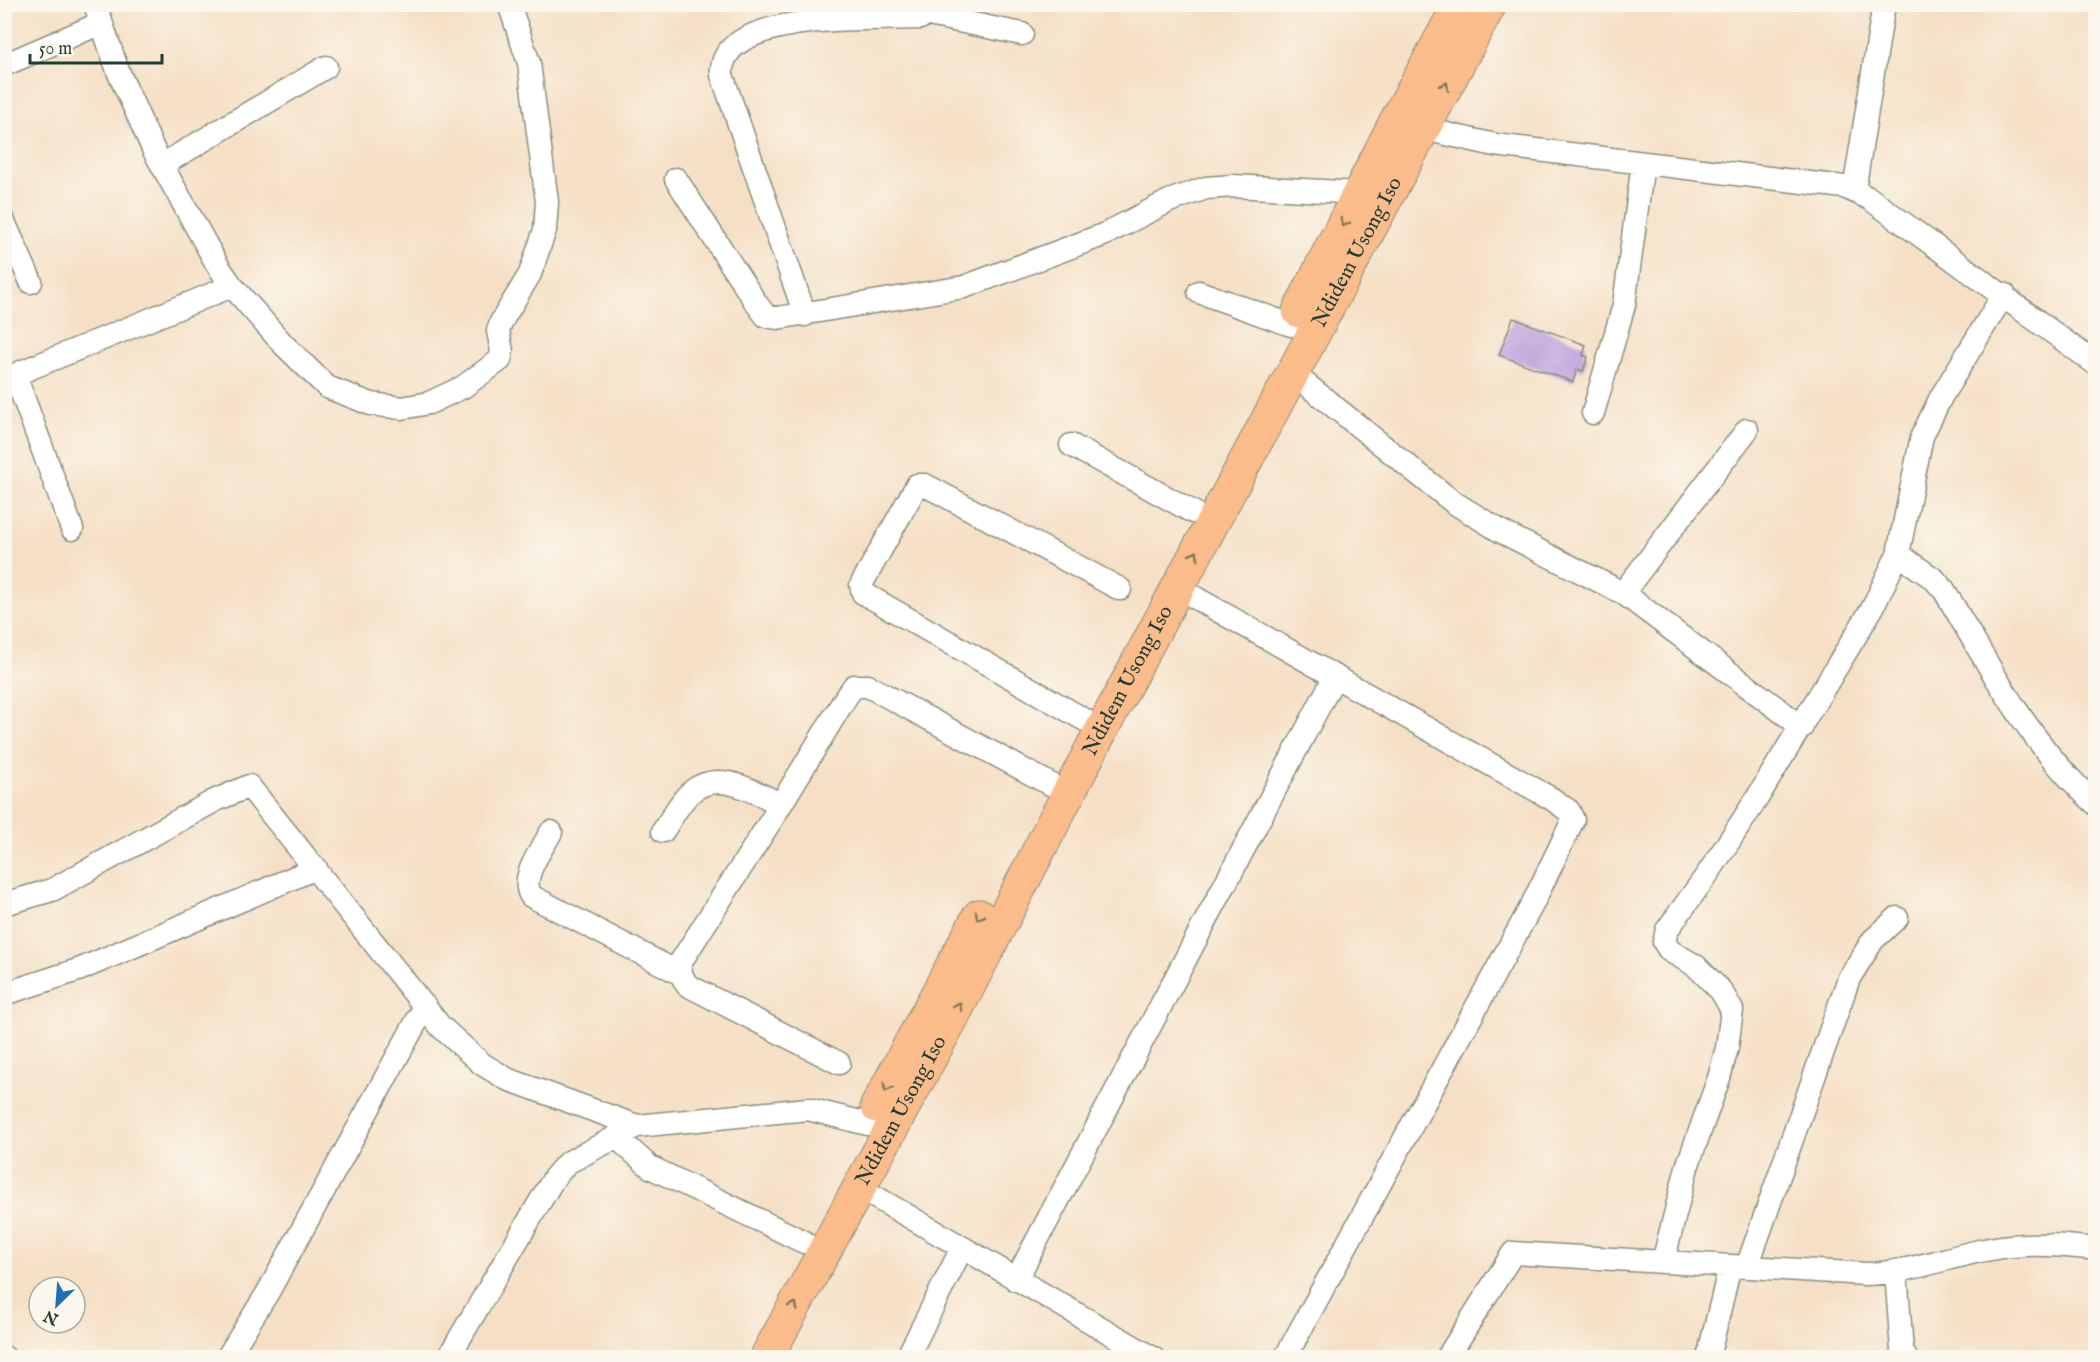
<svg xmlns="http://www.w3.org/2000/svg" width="2100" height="1362" font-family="'IM FELL English',serif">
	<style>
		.building { fill: #b599da }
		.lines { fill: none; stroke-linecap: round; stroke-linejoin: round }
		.minor-casing { stroke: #8a8e7d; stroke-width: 25 }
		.highway-casing { stroke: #8a8e7d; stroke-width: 35 }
		.minor { stroke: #fff; stroke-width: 22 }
		.highway { stroke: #f9bc8a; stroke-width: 33 }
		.oneway { stroke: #81765b }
		.labels { text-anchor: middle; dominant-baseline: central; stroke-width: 4.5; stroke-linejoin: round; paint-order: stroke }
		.street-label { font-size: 21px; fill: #1f3d34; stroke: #fbf7ec }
	</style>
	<rect width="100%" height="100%" fill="#fbf7ec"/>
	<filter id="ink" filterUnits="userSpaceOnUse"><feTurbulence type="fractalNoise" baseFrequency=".0167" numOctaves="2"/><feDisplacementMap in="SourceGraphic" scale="12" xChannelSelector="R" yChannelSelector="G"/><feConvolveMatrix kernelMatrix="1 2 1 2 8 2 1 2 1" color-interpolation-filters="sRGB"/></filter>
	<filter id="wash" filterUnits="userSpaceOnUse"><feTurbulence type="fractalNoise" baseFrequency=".008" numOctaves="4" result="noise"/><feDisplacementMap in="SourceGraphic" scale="24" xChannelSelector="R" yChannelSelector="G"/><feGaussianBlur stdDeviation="1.35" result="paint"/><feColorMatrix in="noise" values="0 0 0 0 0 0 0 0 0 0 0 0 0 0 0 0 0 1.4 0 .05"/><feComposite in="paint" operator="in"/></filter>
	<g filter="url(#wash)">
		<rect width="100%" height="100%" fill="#f5e0c6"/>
		<g id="blocks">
			<path class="building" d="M1513 318 1586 345 1583 355 1588 357 1583 371 1577 369 1573 382 1499 355Z"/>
		</g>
	</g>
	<g filter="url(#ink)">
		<use href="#blocks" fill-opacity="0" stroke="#8a8e7d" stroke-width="1.5"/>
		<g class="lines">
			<g class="minor-casing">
				<path id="minor" d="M95 4 118 71 154 151 218 266 232 286 283 344 327 387 371 404 402 408 429 403 463 387 500 360 502 351 498 331 501 322 530 274 545 230 547 202 529 63 509 4
					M924 14 1022 34
					M4 65 101 23
					M1411 126 1495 145 1844 187 1869 198 2096 364
					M162 165 326 67
					M676 179 756 303 766 316 777 318 964 287 1103 235 1169 201 1206 188 1233 186 1360 193
					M1854 191 1884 4
					M4 222 31 282
					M1199 292 1291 325
					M805 315 722 75C717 10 877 20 920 18L928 4
					M1291 372 1453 502 1502 532 1623 593 1802 727
					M15 375 72 529
					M4 379 232 286
					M1593 413 1624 305 1643 163
					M1071 445 1193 512
					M1898 554 1934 579 1944 590C1988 664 2030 746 2096 804
					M1178 588 1552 799 1569 811 1573 820 1532 905 1285 1358
					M1623 593 1747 430
					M1085 720 863 593 861 585 917 485H925L1120 589
					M663 831C671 819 679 803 690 793 718 768 753 792 781 804
					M551 832C542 850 519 877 531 896L681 974
					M4 904 52 890 214 801 249 786 441 1027 482 1064 507 1079 637 1126 808 1109 868 1124
					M4 994 81 969 316 868
					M839 1063 687 985 681 974 680 963 772 819 846 697 854 686H868L1050 784
					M616 1137 650 1167 804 1242
					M858 1187 1153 1358
					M1663 1262 1687 1167 1719 1078 1727 1048 1732 1010 1721 991 1696 966 1670 951 1664 942 1667 930 1709 872 1756 800 1873 607 1898 554 1922 436 1941 397 2004 294
					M1747 1267 1849 978 1873 940 1897 918
					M1896 1272 1902 1351 1906 1358
					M1016 1280 1335 676
					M4 1357 5 1358
					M227 1358 268 1292 425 1006
					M448 1358 554 1178 567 1163 637 1126
					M907 1358 962 1248
					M1447 1358 1513 1253 1866 1274C1916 1273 1962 1250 2012 1246 2040 1243 2068 1246 2096 1249
					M1708 1358 1730 1266"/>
			</g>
			<g class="highway-casing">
				<g id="highway">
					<path d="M1299 311 1396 121 1460 4"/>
					<path d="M877 1106 979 916"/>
					<path id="s1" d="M766 1358 954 1014 1093 746 1490 4"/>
				</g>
			</g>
			<use href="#minor" class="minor"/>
			<use href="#highway" class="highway"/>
		</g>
		<defs><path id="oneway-chevron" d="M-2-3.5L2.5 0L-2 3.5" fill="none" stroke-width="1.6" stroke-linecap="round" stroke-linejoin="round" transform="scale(1.5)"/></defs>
		<g class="oneway">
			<use href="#oneway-chevron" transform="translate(1445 86) rotate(-61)"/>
			<use href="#oneway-chevron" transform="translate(1344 223) rotate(118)"/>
			<use href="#oneway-chevron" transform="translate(1195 555) rotate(-62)"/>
			<use href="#oneway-chevron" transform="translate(979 916) rotate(118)"/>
			<use href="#oneway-chevron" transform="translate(958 1006) rotate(-63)"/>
			<use href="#oneway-chevron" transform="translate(887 1088) rotate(118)"/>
			<use href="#oneway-chevron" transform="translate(794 1306) rotate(-62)"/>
		</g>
	</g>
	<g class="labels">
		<g class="street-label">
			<text stroke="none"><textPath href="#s1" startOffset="1254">Ndidem Usong Iso</textPath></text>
			<text stroke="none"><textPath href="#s1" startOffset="768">Ndidem Usong Iso</textPath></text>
			<text stroke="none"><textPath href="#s1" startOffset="282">Ndidem Usong Iso</textPath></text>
		</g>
	</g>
	<rect width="2100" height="1362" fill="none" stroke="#fbf7ec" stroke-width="24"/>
	<g transform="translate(57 1305) rotate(205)"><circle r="28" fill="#fbf7ec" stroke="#a3ada2" stroke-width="1.5"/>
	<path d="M0-4.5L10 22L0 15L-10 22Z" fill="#1f6fb2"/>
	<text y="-9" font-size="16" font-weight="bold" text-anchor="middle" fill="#1f3d34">N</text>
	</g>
	<path d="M30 54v9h132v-9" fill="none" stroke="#1f3d34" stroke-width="3"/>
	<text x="39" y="54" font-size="18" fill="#1f3d34" stroke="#fbf7ec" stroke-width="4.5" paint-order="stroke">50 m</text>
</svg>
